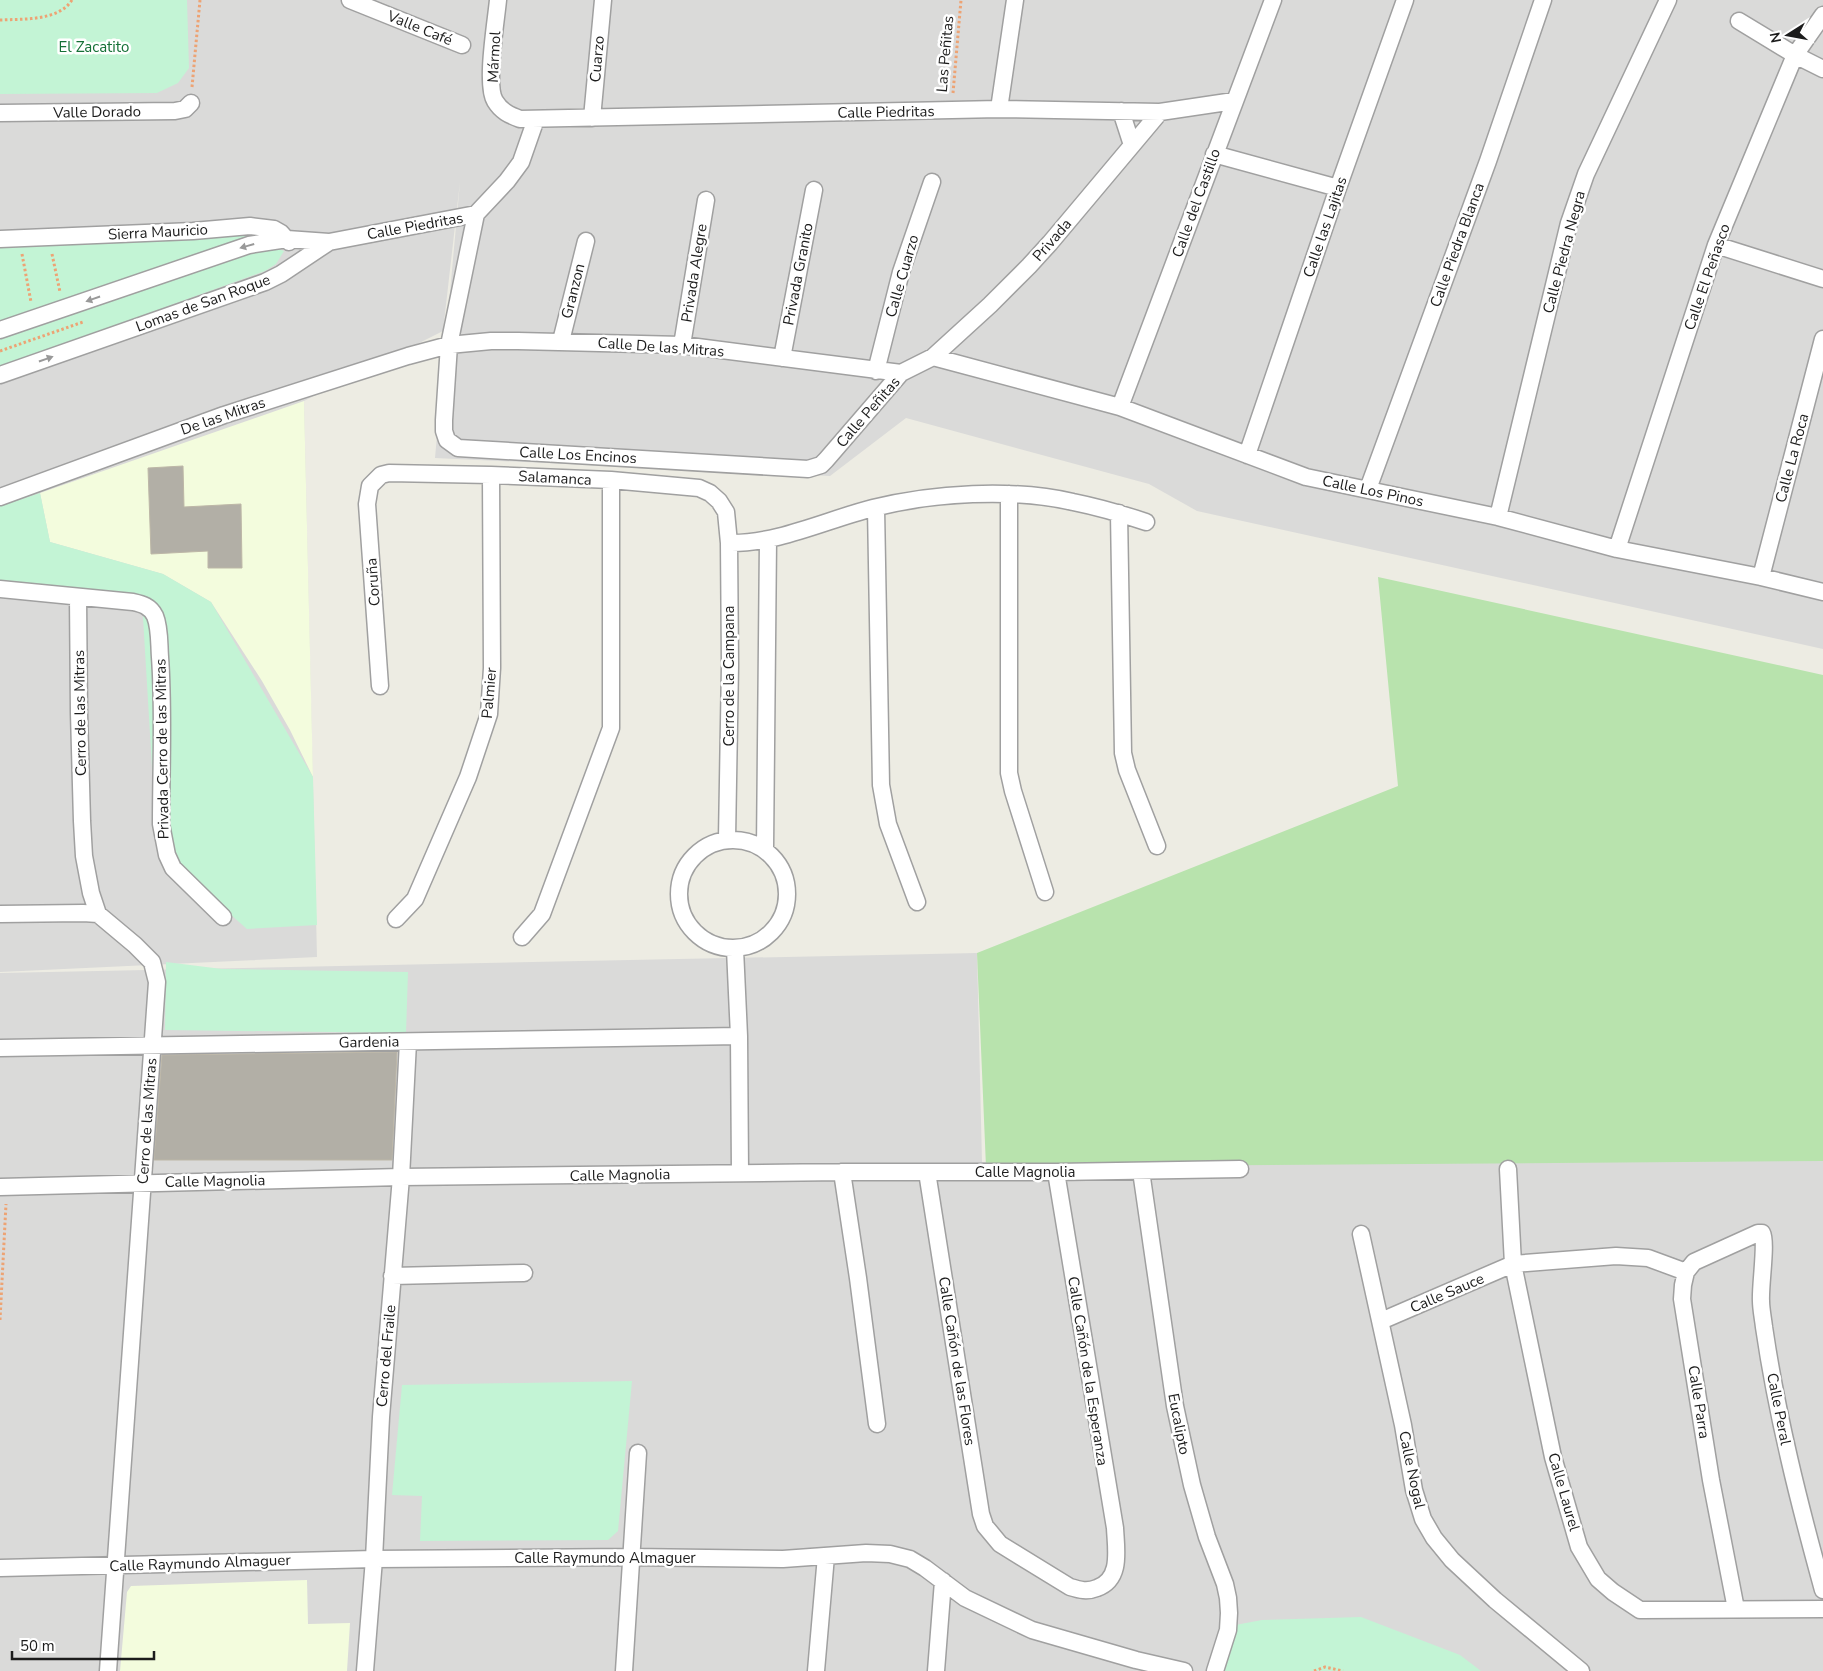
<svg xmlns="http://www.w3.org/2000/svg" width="1823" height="1671" font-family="'Nunito Sans',sans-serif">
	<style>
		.residential { fill: #dadad9 }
		.education { fill: #f3fcdd }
		.grass { fill: #b8e3ad }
		.park { fill: #c3f4d5 }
		.building { fill: #b2afa6; stroke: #bdb7a7 }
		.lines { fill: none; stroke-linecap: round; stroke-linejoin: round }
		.street-casing { stroke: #a0a0a0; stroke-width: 19 }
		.path { stroke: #eda374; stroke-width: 3; stroke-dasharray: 2.5 2.5; stroke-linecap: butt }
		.street { stroke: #fff; stroke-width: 16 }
		.oneway { fill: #999 }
		.labels { text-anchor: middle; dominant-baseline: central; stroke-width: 5; stroke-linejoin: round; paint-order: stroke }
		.street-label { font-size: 15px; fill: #1c1c1c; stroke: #fff }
		.park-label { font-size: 15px; fill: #157036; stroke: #fff }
	</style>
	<rect width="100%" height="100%" fill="#edece3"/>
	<path class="residential" d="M0 0H1823V649L1197 511 1149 484 906 418 830 476 435 458 460 182 443 331 304 401 317 957 0 972Z
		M977 953 982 1162 1146 1158 1823 1160V1671H0V973Z"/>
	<path class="education" d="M304 401 313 777 290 730 262 681 211 602 163 574 50 542 40 493Z
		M307 1580 308 1624 350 1623 347 1671H120L127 1592 131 1586Z"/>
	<path class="grass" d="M1378 577 1823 675V1161L986 1167 977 953 1398 786Z"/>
	<path class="park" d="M0 0H187L189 68 178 83 157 93 0 94Z
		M270 234 0 326V244H50Z
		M270 246 284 251 276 264 265 271 0 367V333Z
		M40 493 50 542 163 574 211 602 313 777 317 925 247 929 157 850 142 601 0 583V506Z
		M166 962 222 969 408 972 406 1033 165 1030Z
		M632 1381 618 1531 608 1540 420 1541 422 1496 392 1495 402 1385Z
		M1361 1617 1460 1655 1481 1671H1220L1230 1626 1262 1620Z"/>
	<path class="building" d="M183 466 184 507 241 504 242 568H208V551L151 554 148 468Z
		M397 1052 392 1160H154L162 1055Z"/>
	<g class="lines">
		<g class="street-casing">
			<path id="street" d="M350 0 462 45
				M498 0C496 22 485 85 495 101 501 111 509 115 520 119L999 109 1160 112 1234 101
				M1739 21 1795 55 1823 69
				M999 109 1015 0
				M1121 111 1132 145
				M0 113 175 111 185 109 191 103
				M592 118 603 0
				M1214 154 1338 188
				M476 214 449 345 444 420V431L447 440 458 448 808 469 821 465 826 460 901 373 933 357 990 305 1029 266 1050 243 1160 112
				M0 239 193 231 250 226 274 229 281 233 289 242
				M1716 245 1823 279
				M0 330 249 245 287 239 329 242 476 214 507 181 521 162 536 119
				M561 341 586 241
				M682 345 706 200
				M933 357 1120 407 1306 477 1498 517 1617 549 1761 577 1823 592
				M782 358 814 190
				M876 371 901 272 932 182
				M0 375 265 282 281 274 329 242
				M1120 407 1273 0
				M1247 455 1338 188 1405 0
				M1368 489 1488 161 1543 0
				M1009 494V773L1013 791 1045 892
				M0 497 224 415 408 356 449 345 491 341H518L682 345 901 373
				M876 508 881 785 888 824 917 902
				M1119 513 1123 753 1127 770 1157 846
				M1498 517 1569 223 1586 174 1668 0
				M729 543C777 544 826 520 873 508 933 493 1012 488 1073 502 1098 507 1122 514 1146 522
				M1617 549 1716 245 1795 55 1823 15
				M1761 577 1823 339
				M0 589 133 602C142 604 150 606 155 616 160 628 159 644 160 657 164 713 161 768 161 824L167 855 173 868 223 917
				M78 597 79 713 82 821 84 856 91 893 98 914 135 945 152 962 157 982 108 1671
				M380 686 367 504 370 486 381 475 389 473 491 475 611 480 699 488 710 493 719 501 726 512 729 543 730 665 727 839
				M679 894a54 54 0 1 1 108 0a54 54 0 1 1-108 0Z
				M765 849 768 540
				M0 914 83 913 98 914
				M396 919 415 899 468 777 489 714 492 668 491 475
				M522 937 542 914 611 728V480
				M735 949 739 1036 740 1173
				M0 1048 739 1036
				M1508 1169 1513 1264 1553 1457 1579 1547 1598 1579 1613 1592 1640 1610 1823 1609
				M1141 1171 1175 1406 1192 1485 1207 1537 1225 1584 1228 1598 1229 1613 1228 1630 1215 1671
				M842 1172 858 1278 877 1424
				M927 1172 981 1514 985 1526 1000 1544 1070 1587C1080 1590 1087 1592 1097 1588 1122 1579 1116 1550 1115 1528L1056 1172
				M0 1187 401 1177 842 1172H1056L1240 1169
				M1361 1234 1403 1425 1414 1490 1423 1519 1434 1538 1452 1560 1495 1600 1581 1671
				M392 1276 524 1273
				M1381 1321 1513 1264 1616 1256 1648 1258 1686 1272
				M0 1568 374 1559 631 1557 783 1559 866 1553 890 1554 910 1559 925 1568 965 1598 1032 1630 1136 1660 1184 1671
				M1736 1609 1711 1480 1682 1299 1683 1285 1686 1272 1694 1262 1758 1233H1762C1767 1242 1760 1286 1761 1301 1761 1309 1763 1318 1764 1327 1777 1416 1799 1503 1823 1590
				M365 1671 374 1559 381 1417 401 1177 408 1042
				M624 1671 638 1453
				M816 1671 826 1556
				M936 1671 943 1581"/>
		</g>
		<path class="path" d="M0 20C22 19 59 21 72 0
			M192 87 200 0
			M953 93 961 0
			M22 254 31 302
			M52 254 60 292
			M0 351 83 322
			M0 1320 6 1204
			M1314 1671 1325 1667 1343 1671"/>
		<use href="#street" class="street"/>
	</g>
	<defs><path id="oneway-solid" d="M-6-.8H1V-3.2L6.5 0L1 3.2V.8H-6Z" transform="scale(1.25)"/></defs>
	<g class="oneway">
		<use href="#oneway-solid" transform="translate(247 246) rotate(164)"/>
		<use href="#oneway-solid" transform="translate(93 299) rotate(161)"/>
		<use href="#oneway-solid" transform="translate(46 359) rotate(-19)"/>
	</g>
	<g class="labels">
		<g class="street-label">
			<text transform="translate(420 28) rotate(22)">Valle Café</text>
			<text transform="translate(945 54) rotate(-85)">Las Peñitas</text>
			<text transform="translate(494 57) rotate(-87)">Mármol</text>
			<text transform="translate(597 59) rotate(-85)">Cuarzo</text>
			<text transform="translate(97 112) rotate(-1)">Valle Dorado</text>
			<text transform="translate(886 112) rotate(-1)">Calle Piedritas</text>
			<text transform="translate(1196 203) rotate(-70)">Calle del Castillo</text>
			<text transform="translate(415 226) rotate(-10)">Calle Piedritas</text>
			<text transform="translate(1325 227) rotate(-71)">Calle las Lajitas</text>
			<text transform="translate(158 232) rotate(-3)">Sierra Mauricio</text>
			<text transform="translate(1052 240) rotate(-49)">Privada</text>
			<text transform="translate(1457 245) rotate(-70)">Calle Piedra Blanca</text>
			<text transform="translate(1564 252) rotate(-75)">Calle Piedra Negra</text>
			<text transform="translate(694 273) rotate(-81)">Privada Alegre</text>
			<text transform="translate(798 274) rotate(-79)">Privada Granito</text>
			<text transform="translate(902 276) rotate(-74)">Calle Cuarzo</text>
			<text transform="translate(1707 277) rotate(-71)">Calle El Peñasco</text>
			<text transform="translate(573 291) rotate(-76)">Granzon</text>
			<text transform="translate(203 303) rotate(-20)">Lomas de San Roque</text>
			<text transform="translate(661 347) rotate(4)">Calle De las Mitras</text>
			<text transform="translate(868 412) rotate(-49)">Calle Peñitas</text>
			<text transform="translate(223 416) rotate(-19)">De las Mitras</text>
			<text transform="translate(578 455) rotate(3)">Calle Los Encinos</text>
			<text transform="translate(1792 458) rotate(-75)">Calle La Roca</text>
			<text transform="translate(555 478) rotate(3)">Salamanca</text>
			<text transform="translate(1373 491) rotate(12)">Calle Los Pinos</text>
			<text transform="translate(373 582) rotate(-94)">Coruña</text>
			<text transform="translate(729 676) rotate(-90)">Cerro de la Campana</text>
			<text transform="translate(489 693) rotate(-85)">Palmier</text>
			<text transform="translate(80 713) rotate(-91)">Cerro de las Mitras</text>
			<text transform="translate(162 749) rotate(-91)">Privada Cerro de las Mitras</text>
			<text transform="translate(369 1042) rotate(-1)">Gardenia</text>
			<text transform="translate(147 1121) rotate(-86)">Cerro de las Mitras</text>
			<text x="1025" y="1172">Calle Magnolia</text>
			<text transform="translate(620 1175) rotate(-1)">Calle Magnolia</text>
			<text transform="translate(215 1181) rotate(-1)">Calle Magnolia</text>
			<text transform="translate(1447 1293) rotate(-23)">Calle Sauce</text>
			<text transform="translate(386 1356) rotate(-85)">Cerro del Fraile</text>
			<text transform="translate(957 1361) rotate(81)">Calle Cañón de las Flores</text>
			<text transform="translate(1088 1371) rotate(81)">Calle Cañón de la Esperanza</text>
			<text transform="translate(1699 1402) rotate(81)">Calle Parra</text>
			<text transform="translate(1779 1409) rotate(79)">Calle Peral</text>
			<text transform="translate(1179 1424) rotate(79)">Eucalipto</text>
			<text transform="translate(1412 1470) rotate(78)">Calle Nogal</text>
			<text transform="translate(1564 1492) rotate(74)">Calle Laurel</text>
			<text x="605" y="1558">Calle Raymundo Almaguer</text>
			<text transform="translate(200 1563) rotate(-2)">Calle Raymundo Almaguer</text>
		</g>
		<g class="park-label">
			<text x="94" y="47">El Zacatito</text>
		</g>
	</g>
	<g transform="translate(1788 35) rotate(259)" stroke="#ffffff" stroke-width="4" paint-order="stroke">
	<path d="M0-4L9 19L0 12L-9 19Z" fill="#1c1c1c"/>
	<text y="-8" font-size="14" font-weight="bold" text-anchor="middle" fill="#1c1c1c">N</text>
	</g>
	<path d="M12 1651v8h142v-8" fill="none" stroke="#1c1c1c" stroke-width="2.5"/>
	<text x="20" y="1651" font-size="15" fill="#1c1c1c" stroke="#ffffff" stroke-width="4" paint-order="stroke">50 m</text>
</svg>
